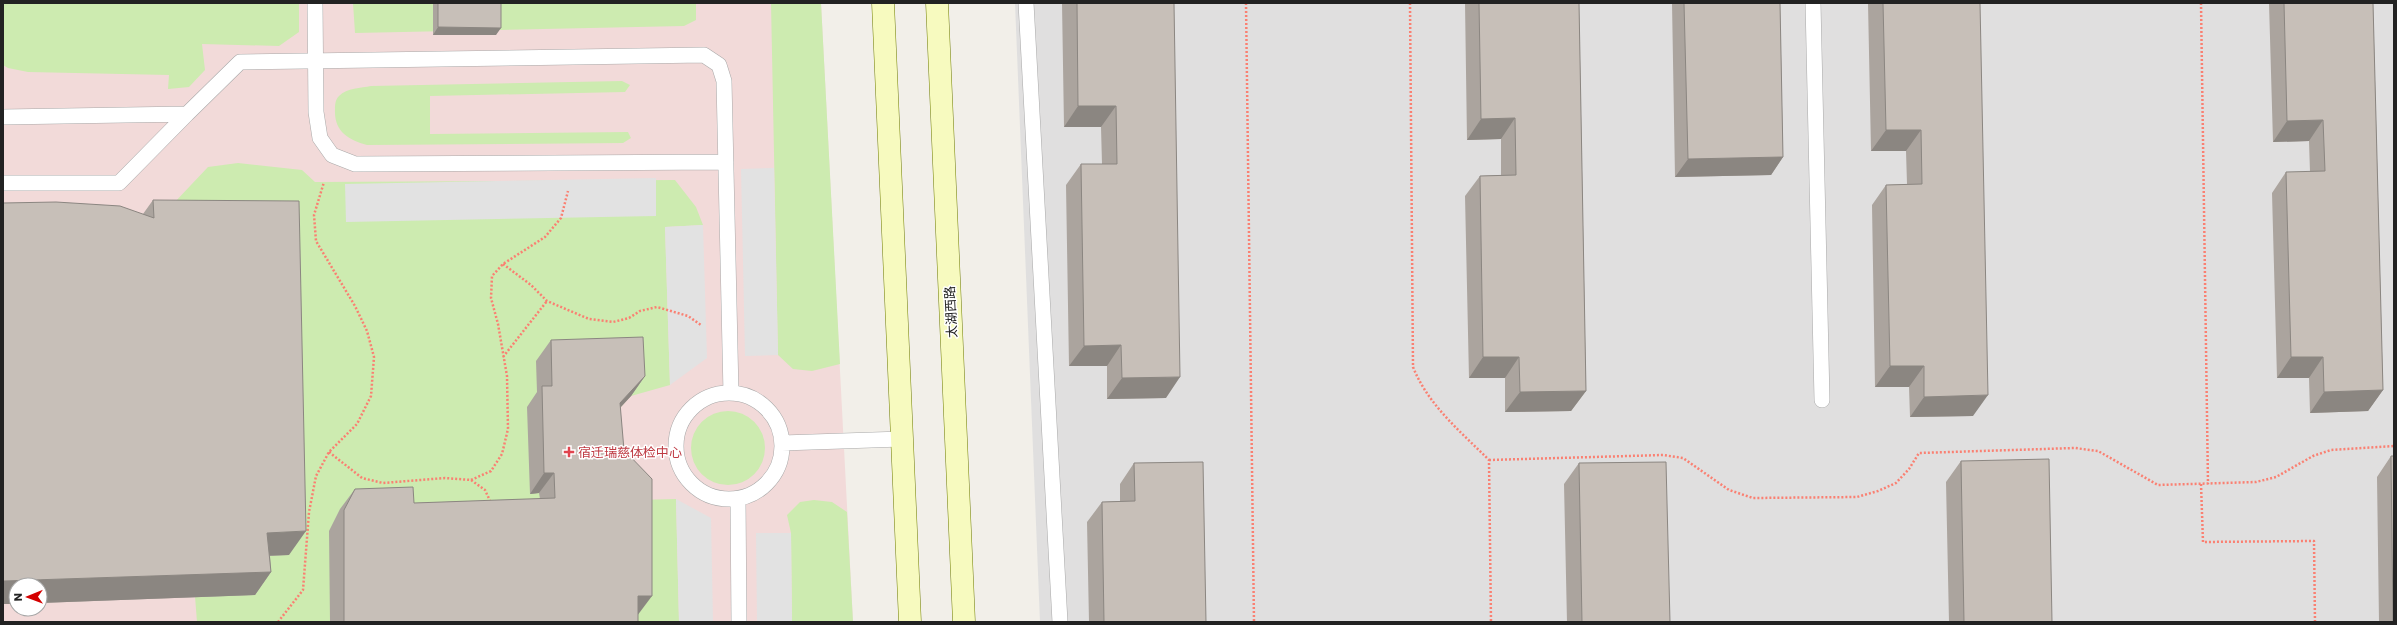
<svg xmlns="http://www.w3.org/2000/svg" width="2397" height="625" font-family="Poppins,'Noto Sans SC',sans-serif">
	<style>
		.residential { fill: #e0dfdf }
		.commercial { fill: #f2dad9; fill-rule: evenodd }
		.grass { fill: #cdebb0 }
		.parking { fill: #e2e2e2 }
		.lines { fill: none; stroke-linecap: round; stroke-linejoin: round }
		.lane-casing { stroke: #a9a9a9; stroke-width: 16 }
		.secondary-casing { stroke: #707d05; stroke-width: 23 }
		.path { stroke: #fa8072; stroke-width: 2.5; stroke-dasharray: 2 2; stroke-linecap: butt }
		.lane { stroke: #fff; stroke-width: 15 }
		.secondary { stroke: #f7fabf; stroke-width: 22 }
		.wall { fill: #aba49e }
		.shaded-wall { fill: #8b8681 }
		.building { fill: #c7bfb8; stroke: #8b8681 }
		.health-dot { fill: #e0444e; stroke: #fff; stroke-width: 1.5 }
		.labels { text-anchor: middle; dominant-baseline: central; stroke-width: 3; stroke-linejoin: round; paint-order: stroke }
		.street-label { font-size: 13px; fill: #222; stroke: #fff }
		.health-label { font-size: 13px; fill: #be3a42; stroke: #fff; text-anchor: start }
	</style>
	<rect width="100%" height="100%" fill="#f2efe9"/>
	<path class="residential" d="M1015 3H2394V622H1040Z"/>
	<path class="commercial" d="M3 3H821L853 622H3ZM16 585H40V609H16Z"/>
	<path class="grass" d="M3 3H299V32L279 46 202 44 205 70 189 87 168 89 169 75 28 72 8 68 3 65Z
		M353 3H696V20L684 26 355 33Z
		M771 3H821L840 364 812 371 793 369 778 355Z
		M622 81 630 85 625 92 430 96V134L628 132 631 138 623 143 367 145C348 140 334 131 335 110 335 105 335 100 339 96 347 88 361 88 371 86Z
		M238 163 302 170 315 182 675 180 696 207 703 225 665 227 670 385 631 396 605 424 637 500 676 499 679 622H197L168 247 173 204 208 167Z
		M691 448a37 37 0 1 1 74 0a37 37 0 1 1-74 0Z
		M814 500 832 502 847 512 853 622H792L791 533 787 515 800 502Z"/>
	<path class="parking" d="M774 168 778 355 745 356 741 169Z
		M656 178V216L346 222 345 184Z
		M703 225 707 358 670 385 665 227Z
		M676 499 711 518 713 622H679Z
		M756 533H791L792 622H757Z"/>
	<g class="lines">
		<g class="lane-casing">
			<path id="lane" d="M315 3 316 112 320 138 332 155 355 164 726 162
				M1026 3 1060 622
				M1813 3 1822 400
				M3 117 187 114 240 62 704 55 719 65 724 81 731 393
				M3 183H119L187 114
				M676 446a53 53 0 1 1 106 0a53 53 0 1 1-106 0Z
				M782 443 902 439
				M738 499 739 622"/>
		</g>
		<g class="secondary-casing">
			<path id="secondary" d="M883 3 910 622
				M937 3 964 622"/>
		</g>
		<path class="path" d="M1246 3 1254 622
			M1410 3 1413 367C1428 405 1461 432 1489 460L1491 622
			M2201 3 2208 484
			M503 264 531 285 547 301 589 319 613 322 629 318 640 311 657 307 688 316 701 325
			M503 357 547 301
			M329 452 362 478 383 483 445 478 471 480 485 490 491 503
			M1489 460 1663 455 1683 458 1729 490 1753 498 1857 497 1878 491 1896 483 1909 469 1919 453 2075 448 2098 451 2158 485 2256 482 2276 477 2313 456 2331 450 2394 446
			M471 480 491 471 502 454 508 429 507 376 498 324 491 298 492 276 503 264 545 237 561 218 568 191
			M2201 484 2203 542 2314 541 2315 622
			M278 622 303 590 309 512 316 476 329 452 357 424 371 396 374 357 367 331 355 306 316 241 314 215 324 182"/>
		<use href="#lane" class="lane"/>
		<use href="#secondary" class="secondary"/>
	</g>
	<path class="wall" d="M433 3H501L496 35H433Z
		M1062 3H1174L1166 398 1107 399V366H1069L1066 185 1081 164H1102L1101 127H1064Z
		M1465 3H1579L1586 391 1571 411 1505 412V378H1469L1465 196 1480 176 1501 175V139L1467 140Z
		M1672 3H1780L1783 157 1771 175 1675 177Z
		M1868 3H1980L1973 416 1910 417 1909 387H1875L1872 205 1886 185 1907 184 1906 151H1871Z
		M2269 3H2373L2383 390 2368 411 2310 413 2309 378H2277L2272 193 2286 172H2310L2309 141 2273 142Z
		M153 200 289 555 270 556 271 572 255 595 40 603V585L143 214Z
		M551 340 645 376 631 396 620 408 638 615V622H330L329 531 340 509 355 489 414 503 540 499 539 493 530 494 527 407 537 392 536 361Z
		M2391 456 2394 622H2379L2377 477Z
		M1961 461 2052 622H1949L1946 482Z
		M1134 463 1206 622H1089L1087 522 1102 502 1120 501V484Z
		M1579 463 1670 622H1567L1564 484Z"/>
	<path class="shaded-wall" d="M438 27 501 28 496 35H433Z
		M1078 106H1116L1101 127H1064Z
		M1515 118 1501 139 1467 140 1481 119Z
		M2323 120 2309 141 2273 142 2287 121Z
		M1886 130H1921L1906 151H1871Z
		M1783 157 1771 175 1675 177 1688 159Z
		M1121 345 1107 366H1069L1084 346Z
		M1483 357H1519L1505 378H1469Z
		M2291 357H2323L2309 378H2277Z
		M1890 366H1924L1909 387H1875Z
		M645 376 631 396 605 424 620 403Z
		M1180 377 1166 398 1107 399 1122 378Z
		M2383 390 2368 411 2310 413 2324 392Z
		M1586 391 1571 411 1505 412 1520 392Z
		M1988 395 1973 416 1910 417 1924 397Z
		M544 473H554L539 493 530 494Z
		M306 531 289 555 251 556 267 533Z
		M271 572 255 595 40 603V585H16V604H3V581Z
		M638 596H652L637 616Z"/>
	<path class="building" d="M438 3H501V28L438 27Z
		M1077 3H1174L1180 377 1122 378 1121 345 1084 346 1081 164H1117L1116 106H1078Z
		M1479 3H1579L1586 391 1520 392 1519 357H1483L1480 176 1516 175 1515 118 1481 119Z
		M1684 3H1780L1783 157 1688 159Z
		M1883 3H1980L1988 395 1924 397V366H1890L1886 185 1922 184 1921 130H1886Z
		M2284 3H2373L2383 390 2324 392 2323 357H2291L2286 172 2325 171 2323 120 2287 121Z
		M153 200 299 201 306 531 267 533 271 572 3 581V203L56 202 120 206 154 218Z
		M643 337 645 376 620 403 624 450 652 479V596H638V622H344V510L355 489 413 487 414 503 555 498 554 473H544L542 386H552L551 340Z
		M2391 456H2394V622H2393Z
		M2049 459 2052 622H1964L1961 461Z
		M1203 462 1206 622H1104L1102 502 1135 501 1134 463Z
		M1666 462 1670 622H1582L1579 463Z"/>
	<path class="health-dot" d="M567 446h4v4h4v4h-4v4h-4v-4h-4v-4h4z"/>
	<g class="labels">
		<g class="street-label">
			<text transform="translate(951 312) rotate(-93)">太湖西路</text>
		</g>
		<g class="health-label">
			<text x="578" y="452">宿迁瑞慈体检中心</text>
		</g>
	</g>
	<rect width="2397" height="625" fill="none" stroke="#222222" stroke-width="8"/>
	<g transform="translate(28 597) rotate(269)"><circle r="19" fill="#ffffff" stroke="#a7a7a7"/>
	<path d="M0-3L7 15L0 10L-7 15Z" fill="#d40000"/>
	<text y="-6" font-size="11" font-weight="bold" text-anchor="middle" fill="#222222">N</text>
	</g>
</svg>
